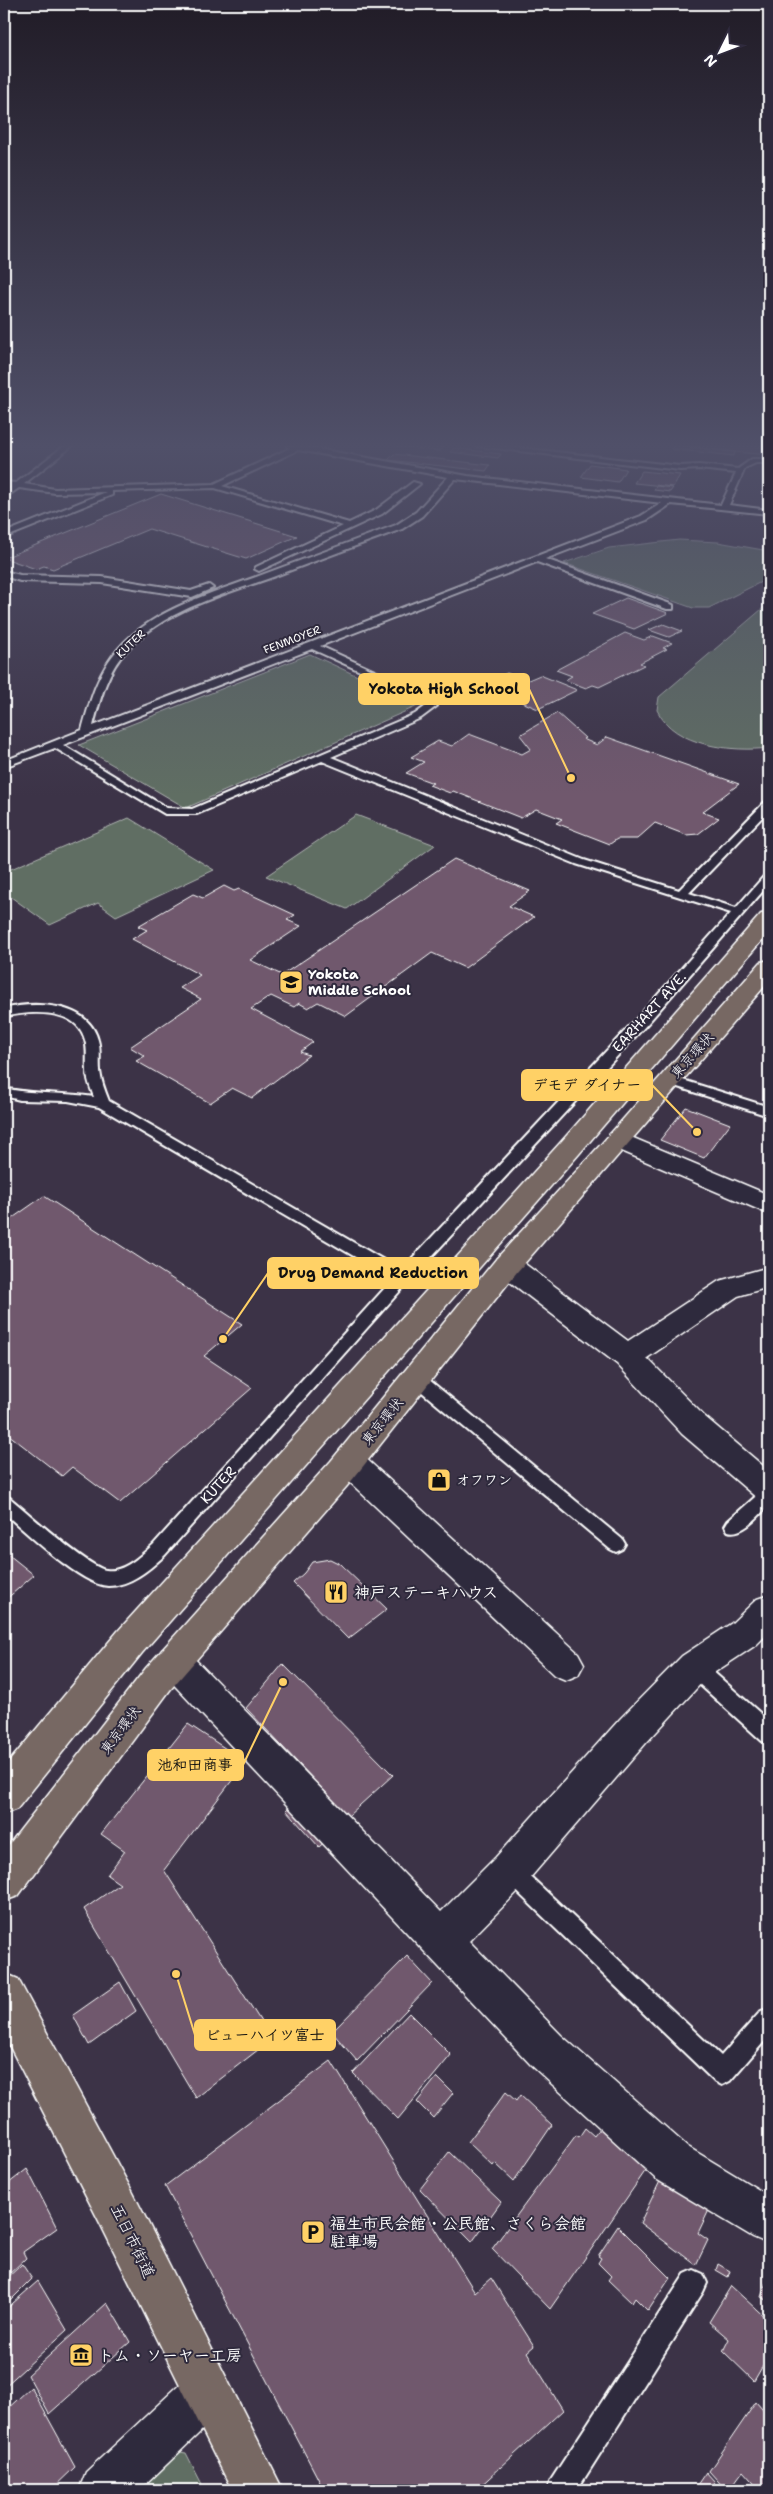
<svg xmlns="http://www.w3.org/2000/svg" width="773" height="2494" font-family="'Shantell Sans','Klee One',sans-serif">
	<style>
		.green { fill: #606e64; stroke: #b0b6b2 }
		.building { fill: #6f596d; stroke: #fff }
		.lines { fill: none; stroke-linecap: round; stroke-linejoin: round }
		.service-casing { stroke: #fff; stroke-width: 4 }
		.minor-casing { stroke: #fff; stroke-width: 3 }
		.primary-casing { stroke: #fff; stroke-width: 3 }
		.trunk-casing { stroke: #fff; stroke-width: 3 }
		.service { fill: #2f2a3d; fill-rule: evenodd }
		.minor { fill: #2f2a3d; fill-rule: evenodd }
		.primary { fill: #776864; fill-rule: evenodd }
		.trunk { fill: #776864; fill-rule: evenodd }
		.labels { text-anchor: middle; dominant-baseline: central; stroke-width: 4; stroke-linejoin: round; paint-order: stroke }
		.far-street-label { font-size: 11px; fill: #fff; stroke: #2f2a3d }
		.poi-label { font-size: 14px; font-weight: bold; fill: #fff; stroke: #2f2a3d; text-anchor: start }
		.street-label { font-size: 14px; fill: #fff; stroke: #2f2a3d }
		.near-poi-label { font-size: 16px; font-weight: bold; fill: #fff; stroke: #2f2a3d; text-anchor: start }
		.near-street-label { font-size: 16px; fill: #fff; stroke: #2f2a3d }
		.leader { fill: none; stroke: #ffd166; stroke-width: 2 }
		.callout-dot { fill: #ffd166; stroke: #2f2a3d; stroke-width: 2 }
		.callout { fill: #ffd166; stroke: #ffd166; stroke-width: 2 }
		.callout-label { font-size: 15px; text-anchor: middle; font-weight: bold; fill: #111 }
	</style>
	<rect width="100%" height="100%" fill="#3c3347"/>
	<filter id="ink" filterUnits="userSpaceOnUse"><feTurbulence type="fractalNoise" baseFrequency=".02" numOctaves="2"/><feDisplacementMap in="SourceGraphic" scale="10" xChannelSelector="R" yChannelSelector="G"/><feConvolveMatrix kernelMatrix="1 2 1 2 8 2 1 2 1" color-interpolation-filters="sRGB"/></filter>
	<g filter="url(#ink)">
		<path class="green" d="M679 540 718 542 769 551V578L709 608H693L564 563 609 548Z
			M769 603V748C734 752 674 747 657 710L659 697Z
			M310 654 420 705 186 808 79 745Z
			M356 815 435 845 347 909 266 876Z
			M129 818 214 870 116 916 98 903 50 925 4 892V872Z
			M168 2450 186 2453 205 2490H127Z"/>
		<path class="building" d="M396 446H441L444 447 440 451Z
			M673 446H682L735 452 734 456 671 449Z
			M682 446H769V455L735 452Z
			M454 448 501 454 498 458 450 452Z
			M394 454 490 465 486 471 388 460Z
			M590 464 626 469 618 482 581 477Z
			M642 471 680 475 673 487 634 483Z
			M656 486 673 488 670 492 654 490Z
			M161 494 297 536 246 559 149 529 53 569 44 566 36 569 4 558Z
			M626 598 668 613 634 629 592 614Z
			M663 624 682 631 669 637 649 630Z
			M625 633 644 640 653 636 672 643 663 648 667 649 640 663 644 665 599 687 593 685 586 688 565 680 572 676 556 670Z
			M507 673 526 681 540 675 577 690 538 709 482 685Z
			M557 713 585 738 583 739 597 745 607 737 739 784 702 812 719 818 698 834 686 835 655 823 637 839H617L610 844 556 823 562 819 536 809 521 818 453 791 450 793 429 785 433 783 406 773 424 762 411 757 438 741 452 746 469 734 522 754 531 749 520 735Z
			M454 859 530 891 509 906 534 917 465 968 432 953 346 1016 318 1002 308 1008 299 1003 294 1007 271 996 251 1009 313 1042 300 1052 309 1055 252 1098 232 1088 210 1103 136 1061 145 1056 130 1047 201 999 180 988 200 975 132 939 147 930 138 926 193 894 203 898 224 886 234 891 239 889 295 915 287 920 301 926 250 960 282 975Z
			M686 1107 730 1124 704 1158 660 1140Z
			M44 1196 242 1324 204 1356 252 1388 120 1503 72 1467 62 1476 4 1431V1224Z
			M4 1551 34 1575 4 1601Z
			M330 1559 340 1564 387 1609 348 1639 293 1583 304 1573 312 1562Z
			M283 1664 393 1775 348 1816 246 1708Z
			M188 1724 246 1762 164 1870 272 2039 196 2098 84 1909 120 1884 107 1875 125 1851 101 1834Z
			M295 1802 328 1839 319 1847 286 1810Z
			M407 1956 432 1983 357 2061 332 2032Z
			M120 1982 136 2011 89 2045 73 2015Z
			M409 2013 451 2055 398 2119 353 2073Z
			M331 2061 475 2292 491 2278 534 2346 527 2352 563 2410 476 2490H324L165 2186Z
			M437 2077 453 2093 433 2118 417 2102Z
			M506 2092 516 2101 520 2095 552 2125 514 2181 495 2163 493 2166 468 2142Z
			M585 2128 594 2136 600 2128 646 2170 550 2309 492 2249 576 2135 579 2137Z
			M449 2152 501 2202 472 2242 420 2189Z
			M27 2169 57 2228 23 2252 26 2258 4 2279V2187Z
			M662 2177 709 2210 698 2233 708 2240 696 2265 640 2223Z
			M618 2226 670 2278 648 2311 635 2298 632 2303 608 2280 611 2276 598 2263 601 2258 598 2256Z
			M22 2264 32 2279 10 2301 4 2290V2281Z
			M718 2264 730 2271 728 2277 716 2270Z
			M38 2281 67 2330 4 2387V2311Z
			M766 2283 769 2285V2302L761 2297Z
			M731 2286 769 2321V2355L754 2381 723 2351 729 2339 709 2322Z
			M107 2303 130 2342 49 2414 28 2375Z
			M31 2387 75 2467 51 2490H4V2412Z
			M756 2402 769 2417V2487L767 2490H760L743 2471 729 2490H726L709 2471Z
			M706 2472 715 2482 709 2490H701L697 2485Z"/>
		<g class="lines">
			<g class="service-casing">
				<path id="service" d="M64 446H72L24 484 55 489 214 484 290 448 287 446H302L468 476 721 505 736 473 699 469 680 470 477 446H503L680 466 699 465 738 469 752 459H769V463H756L745 468 729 505 769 510V514L671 504 647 520 545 559 673 605V609H667L537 562 320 646 423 693 437 706 421 718 331 757 584 860 679 890 765 802 769 801V810L689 893 736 908 765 875 769 874V884L648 1023 408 1282 165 1555C150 1569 130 1586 108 1586 81 1585 25 1531 4 1513V1496L10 1498C27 1512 89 1568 106 1570 124 1573 141 1555 153 1545L393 1279 99 1107 68 1101 20 1100 4 1096V1088C33 1095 64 1092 94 1097 91 1089 87 1080 87 1071 86 1061 88 1050 85 1040 77 1007 29 1011 4 1017V1009C34 1001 88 1002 98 1040 101 1050 99 1060 100 1071 101 1081 105 1091 109 1101L401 1270 638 1017 731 913 576 864 322 761 197 814H165L55 748 4 767V761L82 730C90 701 98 671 119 648 156 607 214 593 264 574 308 558 352 541 396 525L416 512 448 477 298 450 222 486 349 523 376 510 413 482 420 484 382 514 259 571 255 569 256 567 343 526 215 488 112 491V495L4 538V533L106 492 55 493 19 488 4 498V493L11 487 4 486V482L16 483ZM455 479 662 503 641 516 93 726C100 700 107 671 126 651 164 610 220 596 270 578 314 561 358 545 402 529L422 516ZM312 649 417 697 426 706 415 714 192 809 167 808 63 745Z
					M4 571 20 575 102 577 191 591 209 585 213 588 192 597 102 583 20 581 4 576Z
					M670 1076 769 1107V1116L665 1083 663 1080 665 1077Z
					M416 1372 422 1374 622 1539 625 1544 622 1549 616 1552 610 1549 410 1382 408 1378 410 1374Z
					M769 1488V1505C759 1515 743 1536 728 1531L725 1526 728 1521 763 1490Z
					M694 1658 701 1661 769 1721V1743L762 1741 687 1673 684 1667 687 1661Z
					M510 1860 517 1864 721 2056 761 2011 769 2008V2036L730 2081 722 2085 714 2081 503 1878 499 1871 503 1864Z
					M694 2270 703 2274 707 2283 703 2292 577 2490H547L551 2480 685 2274Z"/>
			</g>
			<g class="minor-casing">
				<path id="minor" d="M619 1132 769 1195V1214L610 1146 606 1140 610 1134Z
					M507 1255 517 1258 628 1341 719 1281 769 1267V1287L738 1296 647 1358 704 1416 769 1471V1503L758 1499 682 1434 617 1364 497 1272 493 1265 497 1258Z
					M349 1449 360 1453 578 1653 584 1664 578 1675 566 1680 554 1675 338 1471 333 1462 338 1453Z
					M769 1595V1632L756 1645 706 1678 646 1743 524 1885 469 1941 561 2035 688 2147 769 2196V2244L753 2237 656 2179 531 2065 162 1672 157 1661 162 1650 174 1645 186 1650 441 1912 496 1857 620 1719 682 1656 732 1623 757 1599Z
					M207 2368 224 2375 231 2392 224 2409 140 2490H79L86 2472 190 2375Z"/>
			</g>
			<g class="primary-casing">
				<path id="primary" d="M4 1973 18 1979 132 2191 283 2490H232L100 2223 4 2035Z"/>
			</g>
			<g class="trunk-casing">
				<path id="trunk" d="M769 913V932L579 1154 142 1653 17 1809 4 1814V1768L118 1631 561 1142 761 914Z
					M769 960V981L517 1272 353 1479 170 1690 18 1896 4 1901V1851L146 1668 331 1461 497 1258 604 1141 761 962Z"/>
			</g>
			<use href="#service" class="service"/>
			<use href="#minor" class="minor"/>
			<use href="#primary" class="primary"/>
			<use href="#trunk" class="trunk"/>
		</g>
	</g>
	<linearGradient id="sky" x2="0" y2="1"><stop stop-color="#211c27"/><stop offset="0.56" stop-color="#505069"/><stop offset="1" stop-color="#505069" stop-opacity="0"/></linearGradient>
	<rect width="773" height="796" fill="url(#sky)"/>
	<defs>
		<g id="school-square" transform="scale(1.25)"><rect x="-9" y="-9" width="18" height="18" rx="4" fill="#ffd166" stroke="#2f2a3d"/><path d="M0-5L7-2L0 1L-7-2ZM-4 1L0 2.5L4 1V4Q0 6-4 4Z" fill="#111"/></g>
		<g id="shop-square" transform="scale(1.25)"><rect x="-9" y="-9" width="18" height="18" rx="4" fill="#ffd166" stroke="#2f2a3d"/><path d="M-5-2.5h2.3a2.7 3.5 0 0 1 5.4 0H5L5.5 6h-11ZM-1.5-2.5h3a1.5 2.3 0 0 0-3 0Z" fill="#111"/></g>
		<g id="restaurant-square" transform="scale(1.25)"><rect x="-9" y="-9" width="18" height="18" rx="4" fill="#ffd166" stroke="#2f2a3d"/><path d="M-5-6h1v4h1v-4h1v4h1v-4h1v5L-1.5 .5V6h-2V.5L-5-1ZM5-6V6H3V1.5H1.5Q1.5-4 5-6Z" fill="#111"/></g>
		<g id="parking-square" transform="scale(1.25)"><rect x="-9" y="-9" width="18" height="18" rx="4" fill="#ffd166" stroke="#2f2a3d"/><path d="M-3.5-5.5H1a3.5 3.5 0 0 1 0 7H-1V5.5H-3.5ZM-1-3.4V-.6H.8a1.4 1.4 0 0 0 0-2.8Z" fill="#111"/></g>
		<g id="museum-square" transform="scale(1.25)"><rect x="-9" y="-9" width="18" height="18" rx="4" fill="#ffd166" stroke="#2f2a3d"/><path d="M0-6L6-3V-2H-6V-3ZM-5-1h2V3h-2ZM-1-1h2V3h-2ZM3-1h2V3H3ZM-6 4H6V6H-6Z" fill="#111"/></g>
	</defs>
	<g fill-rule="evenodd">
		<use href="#school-square" x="291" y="982"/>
		<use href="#shop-square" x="439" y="1480"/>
		<use href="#restaurant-square" x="336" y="1592"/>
		<use href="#parking-square" x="313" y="2232"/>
		<use href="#museum-square" x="81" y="2355"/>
	</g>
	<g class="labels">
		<g class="far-street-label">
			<text transform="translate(292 640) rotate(-21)">FENMOYER</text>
			<text transform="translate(131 644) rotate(-44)">KUTER</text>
		</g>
		<g class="poi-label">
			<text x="308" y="974">Yokota<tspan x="308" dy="16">Middle School</tspan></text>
			<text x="456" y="1480">オフワン</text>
		</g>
		<g class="street-label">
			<text transform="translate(649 1012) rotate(-48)">EARHART AVE.</text>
			<text transform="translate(692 1055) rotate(-48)">東京環状</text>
			<text transform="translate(382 1421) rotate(-51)">東京環状</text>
			<text transform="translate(218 1485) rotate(-48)">KUTER</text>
			<text transform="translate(120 1730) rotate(-53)">東京環状</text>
		</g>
		<g class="near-poi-label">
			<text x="354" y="1592">神戸ステーキハウス</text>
			<text x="330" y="2223">福生市民会館・公民館、さくら会館<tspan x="330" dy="18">駐車場</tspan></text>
			<text x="98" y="2355">トム・ソーヤー工房</text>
		</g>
		<g class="near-street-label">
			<text transform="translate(133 2241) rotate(64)">五日市街道</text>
		</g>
	</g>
	<path class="leader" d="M571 778L529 689M697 1132L652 1085M223 1339L268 1273M283 1682L243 1765M176 1974L195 2035"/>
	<g class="callout-dot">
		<circle cx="571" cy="778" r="5"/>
		<circle cx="697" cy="1132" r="5"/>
		<circle cx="223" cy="1339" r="5"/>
		<circle cx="283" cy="1682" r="5"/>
		<circle cx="176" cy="1974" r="5"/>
	</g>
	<g class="callout">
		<rect x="359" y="674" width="170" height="30" rx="5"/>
		<rect x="522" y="1070" width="130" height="30" rx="5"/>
		<rect x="268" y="1258" width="210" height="30" rx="5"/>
		<rect x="148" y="1750" width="95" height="30" rx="5"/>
		<rect x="195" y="2020" width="140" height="30" rx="5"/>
	</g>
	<g class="callout-label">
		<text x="444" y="694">Yokota High School</text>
		<text x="587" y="1090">デモデ ダイナー</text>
		<text x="373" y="1278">Drug Demand Reduction</text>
		<text x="195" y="1770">池和田商事</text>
		<text x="265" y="2040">ビューハイツ富士</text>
	</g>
	<rect width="773" height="2494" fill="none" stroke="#2f2a3d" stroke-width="20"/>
	<rect x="10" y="10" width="753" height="2474" fill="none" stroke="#fff" stroke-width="2" filter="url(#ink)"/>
	<g transform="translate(720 52) rotate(228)" stroke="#2f2a3d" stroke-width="4" paint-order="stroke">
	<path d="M0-4L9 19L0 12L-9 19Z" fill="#ffffff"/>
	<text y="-8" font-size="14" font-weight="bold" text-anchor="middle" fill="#ffffff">N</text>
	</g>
</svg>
